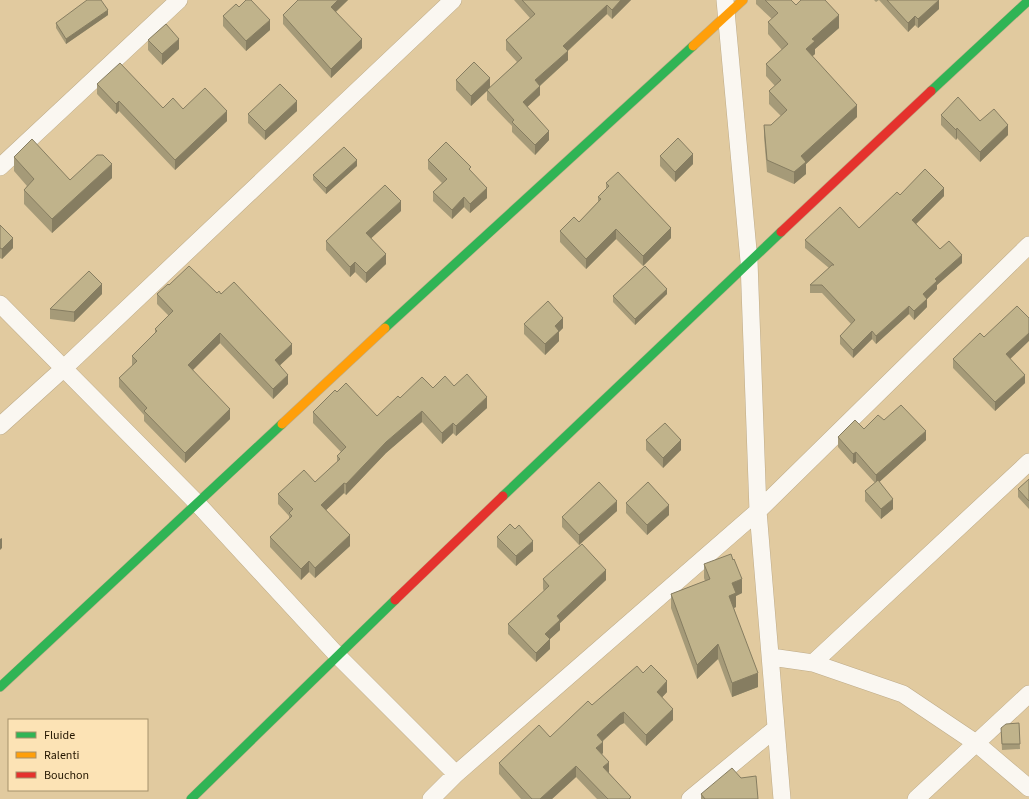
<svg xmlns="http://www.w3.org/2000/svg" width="1029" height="799" font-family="'Source Sans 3',sans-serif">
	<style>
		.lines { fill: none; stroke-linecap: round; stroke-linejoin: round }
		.street-casing { stroke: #beab88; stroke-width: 18 }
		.fast-casing { stroke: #beab88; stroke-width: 10 }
		.slow-casing { stroke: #beab88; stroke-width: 10 }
		.jam-casing { stroke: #beab88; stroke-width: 10 }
		.street { stroke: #faf7f1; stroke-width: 17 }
		.fast { stroke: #30b455; stroke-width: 9 }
		.slow { stroke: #ff9f0a; stroke-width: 9 }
		.jam { stroke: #e5322d; stroke-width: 9 }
		.wall { fill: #a59a78 }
		.shaded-wall { fill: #867d61 }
		.building { fill: #c0b38b; stroke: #867d61 }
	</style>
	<rect width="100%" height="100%" fill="#e1ca9f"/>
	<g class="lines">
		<g class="street-casing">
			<path id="street" d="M725 0 749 261 758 511 782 799
				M0 167 179 0
				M0 304 196 502 337 655 456 774
				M0 426 63 369 453 0
				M771 657 813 663 903 694 976 743 1029 788
				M813 663 1029 462
				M431 799 456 774 758 511 1029 245
				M690 799 775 729
				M916 799 1029 694"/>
		</g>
		<g class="fast-casing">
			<path id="fast" d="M931 91 1029 0
				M385 328 693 46
				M503 496 781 232
				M0 687 282 424
				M191 799 395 600"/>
		</g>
		<g class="slow-casing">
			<path id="slow" d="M693 46 743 0
				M282 424 385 328"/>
		</g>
		<g class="jam-casing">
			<path id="jam" d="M781 232 931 91
				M395 600 503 496"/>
		</g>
		<use href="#street" class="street"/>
		<use href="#fast" class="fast"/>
		<use href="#slow" class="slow"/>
		<use href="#jam" class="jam"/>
	</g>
	<path class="wall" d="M298 0H348L336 12 362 48 331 78 283 24V15Z
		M514 0H631L612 19 607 14 568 51V60L540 86V95L527 107 549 140 535 155 512 132V126L487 100V91L471 106 456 90V80L490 88 517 62 506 50V40L530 18Z
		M756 0H791L796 5 839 28 815 49V54L812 56 857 117 806 164V174L794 184 767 172 764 137V125H771L781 116 769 104V91L775 86 766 76V64L782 50 768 34V22L772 19 756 4Z
		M874 0H939V9L918 28 915 25 908 32 879 0 876 2Z
		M239 7 270 30 246 51 223 26V16Z
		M108 15 66 44 56 28V23Z
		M148 40 179 49 162 65 148 50Z
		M97 84 163 108 183 109 227 121 175 170 119 111 116 114 97 94Z
		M297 111 265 140 248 123V114Z
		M941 115 980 121 1008 135 980 162 957 138 956 140 941 125Z
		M660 156 693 164 675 182 660 166Z
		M14 157 70 180 112 178 52 233 24 204V190L27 186 14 171Z
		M428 160 471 172 487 198 470 213 464 207 452 219 433 201V192L442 183 428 169Z
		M357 166 326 194 313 180V175Z
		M606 183 671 238 643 266 616 239 586 269 560 242V231L579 222 598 202V197L606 189Z
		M900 195 944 196 916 224 940 249 962 263 937 285V289L927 299V307L914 320 909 314 876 344 872 339 853 358 840 344V336L851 324 822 293H810V285L829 268 805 248V240L859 228Z
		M401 211 371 238 386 264 366 283 355 272 350 277 326 250V241Z
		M0 225 13 248 2 259 0 258Z
		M169 285 217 293 292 354 280 365 288 384 273 399 220 343 192 370 230 419 185 463 144 421V415L119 387V378L132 366V356L155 333V329L169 316 157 304V294Z
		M102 294 74 322 50 319V309Z
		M667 294 635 325 613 302V296Z
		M524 324 563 328 559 332V341L545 355 524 334Z
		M984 337 1010 359 1025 383 995 411 953 368V359Z
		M454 386 487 408 456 436 453 433 442 444 422 422 386 453 346 495 344 493 326 510 350 546 315 578 309 572 301 580 270 547V537L289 519V516L278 504V494L315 482 337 462V456L341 452 313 423V412L337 392 377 416 400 398 433 388Z
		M884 420 926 440 879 482 893 509 881 519 865 501V491L875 483 856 462 853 464 838 447V437L864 429Z
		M646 440 681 450 663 468 646 450Z
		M1029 479V509L1018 497V489Z
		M626 503 669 515 647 535 626 513Z
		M617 511 579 545 562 527V517Z
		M515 529 533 551 516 566 497 547V537Z
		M704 564 742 593 736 596V607L734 608 758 687 732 697 718 659 697 679 671 608V594L705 581 704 578Z
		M543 579 606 580 560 623V630L550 639V649L536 662 508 634V624L544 591 543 589Z
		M643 673 667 692 662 697 673 720 646 746 624 723 620 725 603 741V753L602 754 609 773 631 799H597L576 777 552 799H521L499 774V763L550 737 592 705Z
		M1019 723 1020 749 1002 750 1001 728Z
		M701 794 758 799H701Z"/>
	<path class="shaded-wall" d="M338 0H348L331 16V7Z
		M621 0H631L612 19V10Z
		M939 0V9L918 28V19Z
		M607 5V14L563 55V46Z
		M108 10V15L66 44V39Z
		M839 15V28L815 49V54L806 62V49L812 39Z
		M915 16V25L908 32V23Z
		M270 20V30L246 51V41Z
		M179 39V49L162 65V54Z
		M362 39V48L331 78V69Z
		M568 51V60L535 90V80Z
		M490 78V88L471 106V96Z
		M540 86V95L523 111V102Z
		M119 101V111L116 114V104Z
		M297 101V111L265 140V131Z
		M857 105V117L806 164V174L794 184V172L801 156Z
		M227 111V121L175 170V160Z
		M1008 125V135L980 162V152Z
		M957 128V138L956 140V130Z
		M549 131V140L535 155V145Z
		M693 154V164L675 182V172Z
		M357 160V166L326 194V188Z
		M112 164V178L52 233V219Z
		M487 188V198L470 213V204Z
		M944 188V196L912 228V220Z
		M464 197V207L452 219V210Z
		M401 201V211L366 243V233Z
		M671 228V238L643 266V256Z
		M616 229V239L586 269V259Z
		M13 238V248L2 259V249Z
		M386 254V264L366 283V273Z
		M962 255V263L937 285V289L923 303V294L935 279Z
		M355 262V272L350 277V267Z
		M102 284V294L74 322V312Z
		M667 289V294L635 325V319Z
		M927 299V307L914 320V311Z
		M909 306V314L876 344V336Z
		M563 318V328L559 332V341L545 355V344L555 326Z
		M872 331V339L853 358V350Z
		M220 333V343L188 375V365Z
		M1029 333V341L1006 363V354Z
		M292 344V354L275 370V360Z
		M288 375V384L273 399V389Z
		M1025 375V383L995 411V402Z
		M487 397V408L456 436V426Z
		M230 409V419L185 463V453Z
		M422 411V422L386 453 346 495V484L386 442Z
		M453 423V433L442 444V433Z
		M926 431V440L876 485V475Z
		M681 440V450L663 468V458Z
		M856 452V462L853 464V454Z
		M344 483V493L321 515V505Z
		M893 499V509L881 519V509Z
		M617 501V511L579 545V535Z
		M669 505V515L647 535V525Z
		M350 535V546L315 578V568Z
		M2 538V548L0 550V539Z
		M533 541V551L516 566V556Z
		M309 561V572L301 580V569Z
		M606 570V580L560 623V630L550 639V649L536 662V653L545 634 557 616Z
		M742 579V593L736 596V607L729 610V596L732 583Z
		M718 644V659L697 679V665Z
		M758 673V687L732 697V683Z
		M667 681V692L657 703V692Z
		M673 709V720L646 746V735Z
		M624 712V723L620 725 597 746V735L620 714Z
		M603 742V753L596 759V748Z
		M609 762V773L603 767Z
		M576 766V777L552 799H540Z"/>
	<path class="building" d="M87 0H101L108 10 66 39 56 23Z
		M246 0H251L270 20 246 41 223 16 236 4 239 7Z
		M298 0H338L331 7 362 39 331 69 283 15Z
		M522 0H621L612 10 607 5 563 46 568 51 535 80 540 86 523 102 549 131 535 145 512 122 514 120 487 90 522 58 506 40 535 14Z
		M765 0H791L796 5 801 0H825L839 15 812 39 815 41 806 49 857 105 801 156 806 162 794 172 767 160 764 125H771L787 110 769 91 781 80 766 64 788 44 768 22 778 13Z
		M887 0H939L918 19 915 16 908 23Z
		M166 24 179 39 162 54 148 40Z
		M474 62 490 78 471 96 456 80Z
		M120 63 163 108 173 98 183 109 205 88 227 111 175 160 119 101 116 104 97 84Z
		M280 84 297 101 265 131 248 114Z
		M958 97 980 121 994 109 1008 125 980 152 957 128 956 130 941 115Z
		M678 138 693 154 675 172 660 156Z
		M32 139 70 180 97 155H103L112 164 52 219 24 190 34 179 14 157Z
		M446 142 471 167 469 169 487 188 470 204 464 197 452 210 433 192 447 179 428 160Z
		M344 147 357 160 326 188 313 175Z
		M925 169 944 188 912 220 940 249 949 241 962 255 935 279 937 281 923 294 927 299 914 311 909 306 876 336 872 331 853 350 840 336 855 320 822 285H810L832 265H834L805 240 840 207 859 228 897 192 900 195Z
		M618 172 671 228 643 256 616 229 586 259 560 231 574 217 579 222 601 199 598 197 609 186 606 183Z
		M385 185 401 201 366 233 386 254 366 273 355 262 350 267 326 241Z
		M0 225 13 238 2 249 0 248Z
		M189 266 217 293 219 291 221 294 234 282 292 344 275 360 288 375 273 389 220 333 188 365 230 409 185 453 144 411 147 408 119 378 137 361 132 356 157 331 155 329 173 311 157 294 168 284 169 285Z
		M645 266 667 289 635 319 613 296Z
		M89 271 102 284 74 312 50 309Z
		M548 301 563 318 555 326 559 331 545 344 524 324Z
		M1017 306 1029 318V333L1006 354 1025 375 995 402 953 359 980 333 984 337Z
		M467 374 487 397 456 426 453 423 442 433 422 411 386 442 346 484 344 483 321 505 350 535 315 568 309 561 301 569 270 537 292 516 289 513 293 509 278 494 304 470 315 482 340 459 337 456 346 447 313 412 335 390 337 392 346 383 377 416 398 396 400 398 422 377 433 388 445 376 454 386Z
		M901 405 926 431 876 475 856 452 853 454 838 437 855 420 864 429 878 415 884 420Z
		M665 423 681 440 663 458 646 440Z
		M1029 479V501L1018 489Z
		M878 480 893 499 881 509 865 491Z
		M599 482 617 501 579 535 562 517Z
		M648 482 669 505 647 525 626 503Z
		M510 524 515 529 519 525 533 541 516 556 497 537Z
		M582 544 606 570 557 616 560 620 545 634 550 639 536 653 508 624 549 586 543 579Z
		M731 554 733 560 734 559 742 579 732 583 736 593 729 596 758 673 732 683 718 644 697 665 671 594 710 579 704 564Z
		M651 665 667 681 657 692 673 709 646 735 624 712 620 714 597 735 603 742 596 748 609 762 603 767 631 797 629 799H608L576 766 540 799H532L499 763 539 725 550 737 588 701 592 705 637 666 643 673Z
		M1019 723 1020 744H1002L1001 728 1006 724Z
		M732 768 741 778 756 776 758 799H705L701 794Z"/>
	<rect x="8" y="719" width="140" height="72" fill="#fce3b5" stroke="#a5916d"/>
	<rect x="16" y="732" width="20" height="6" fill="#30b455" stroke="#a5916d"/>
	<text x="44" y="739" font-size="12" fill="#231600">Fluide</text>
	<rect x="16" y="752" width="20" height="6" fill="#ff9f0a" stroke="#a5916d"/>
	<text x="44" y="759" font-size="12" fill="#231600">Ralenti</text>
	<rect x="16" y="772" width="20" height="6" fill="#e5322d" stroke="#a5916d"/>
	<text x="44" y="779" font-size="12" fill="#231600">Bouchon</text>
</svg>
